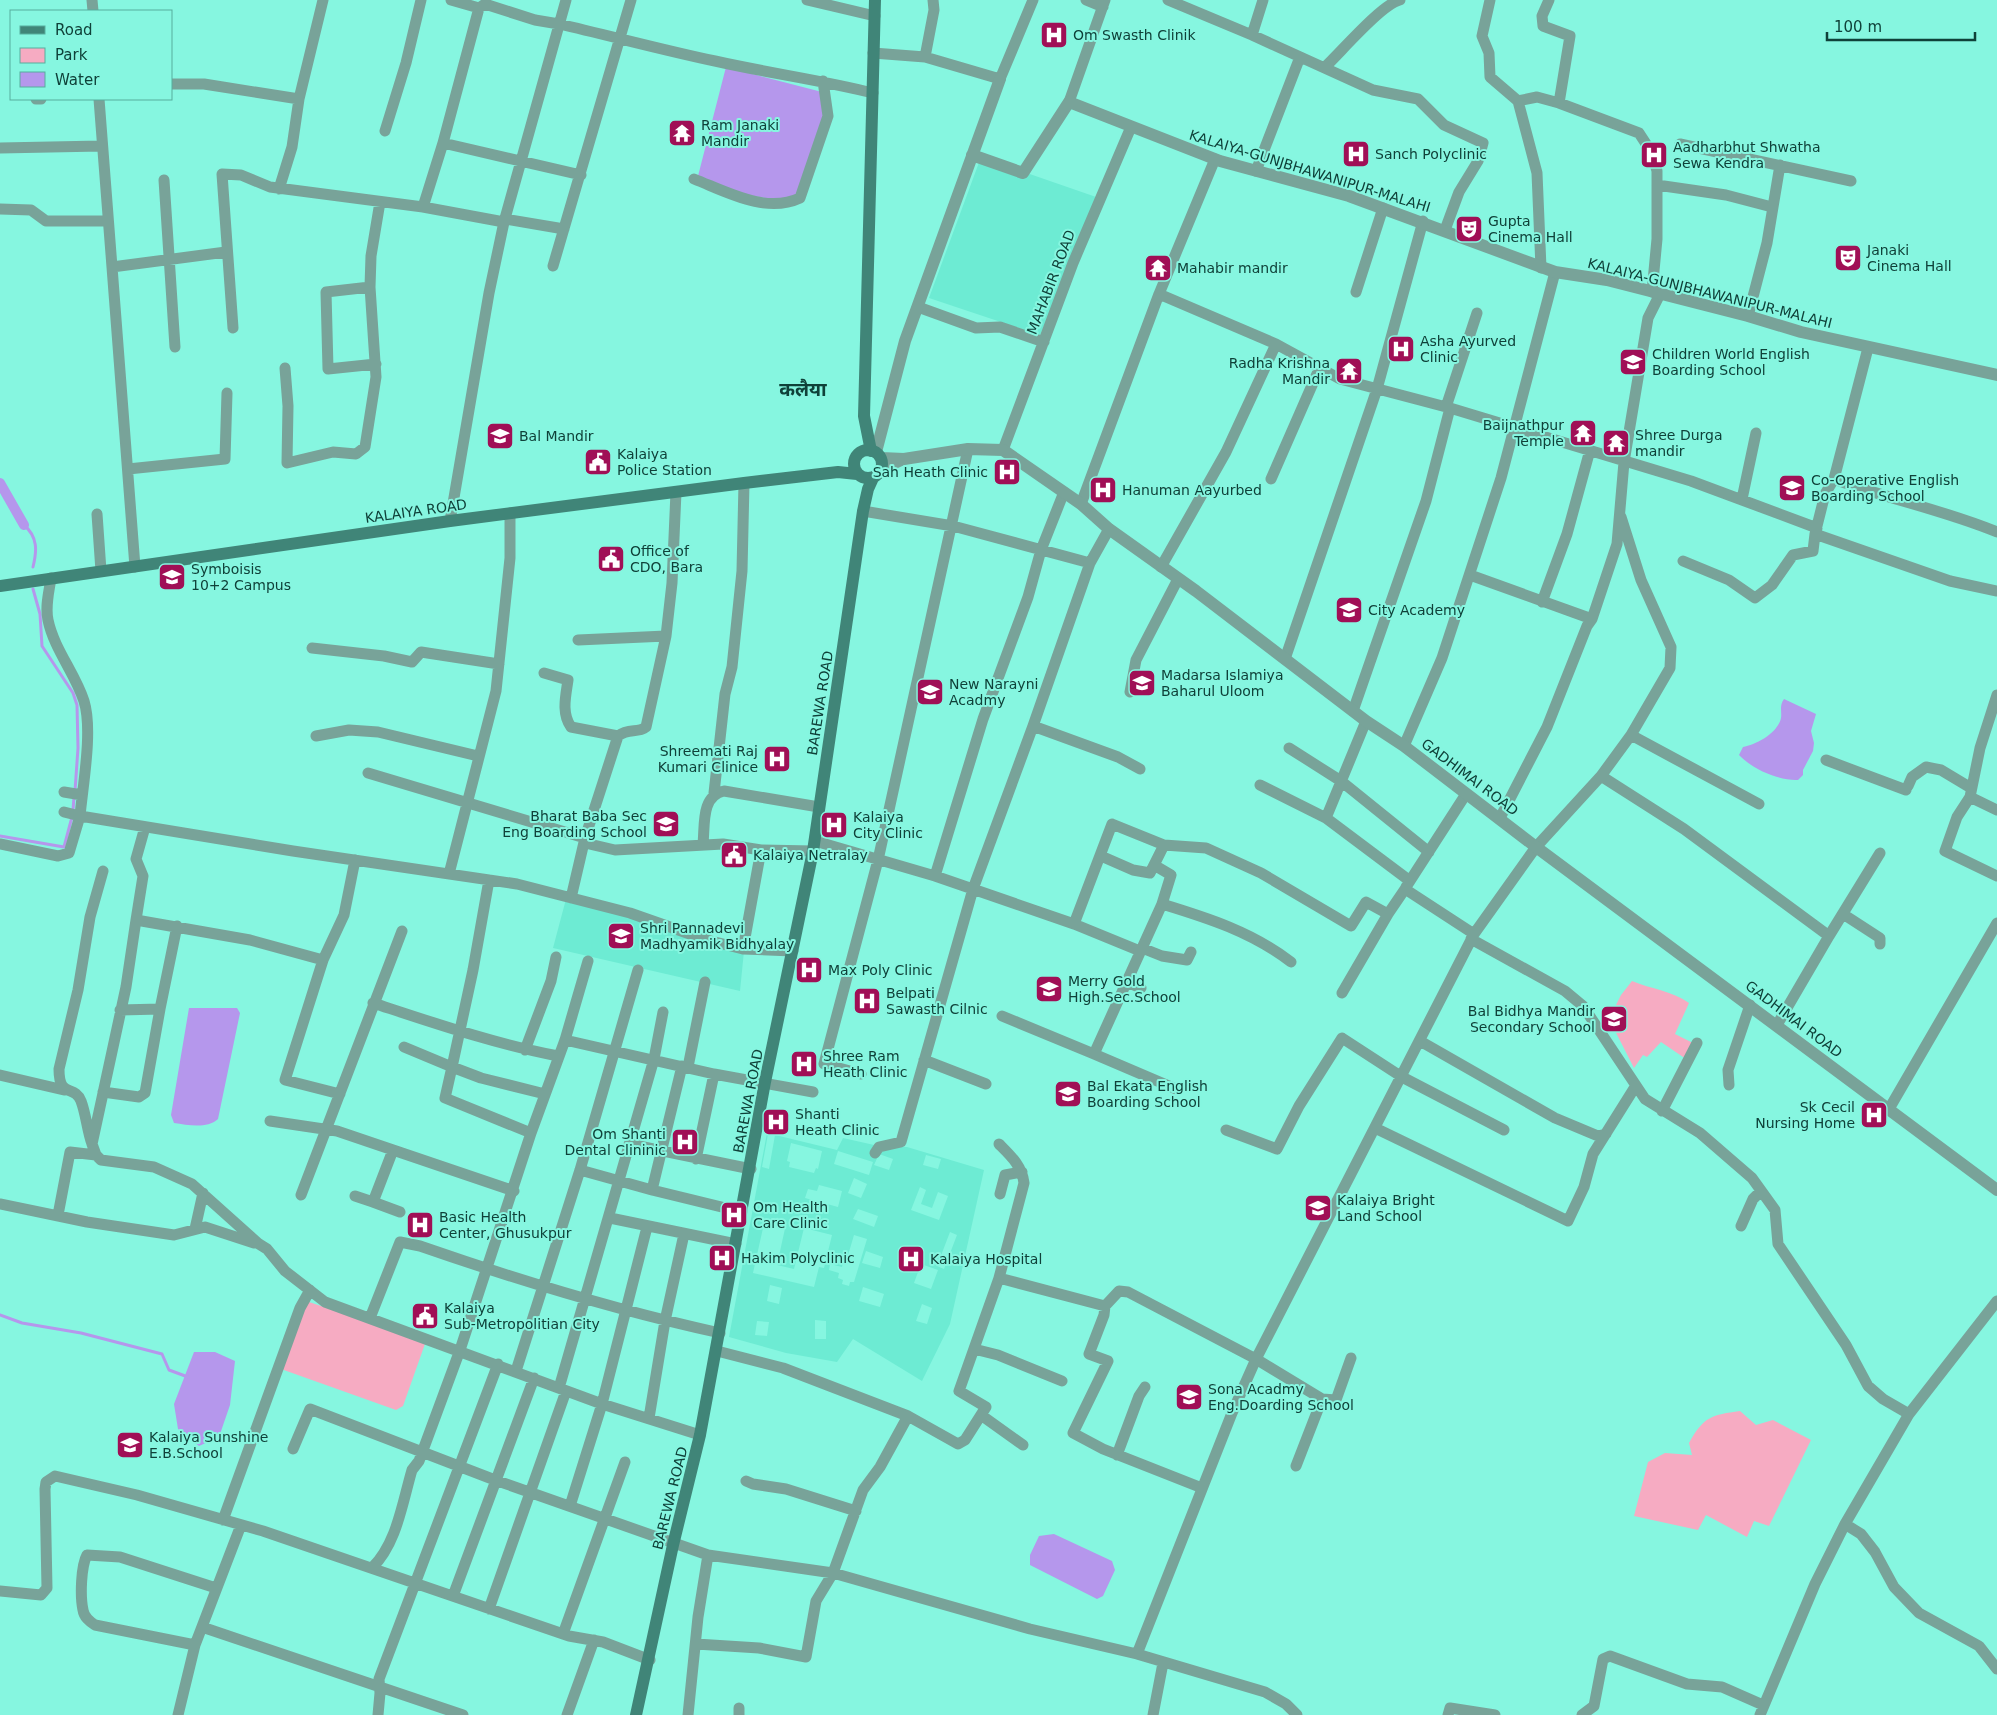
<svg xmlns="http://www.w3.org/2000/svg" width="1997" height="1715" font-family="'DejaVu Sans','Noto Sans Devanagari',sans-serif">
	<style>
		.built { fill: #6debd3; fill-rule: evenodd }
		.green { fill: #f6abc2 }
		.water { fill: #b597ec }
		.lines { fill: none; stroke-linecap: round; stroke-linejoin: round }
		.stream { stroke: #b597ec; stroke-width: 3 }
		.canal { stroke: #b597ec; stroke-width: 10 }
		.minor { stroke: #78a399; stroke-width: 11 }
		.tertiary { stroke: #78a399; stroke-width: 12 }
		.secondary { stroke: #408578; stroke-width: 12 }
		.labels { text-anchor: middle; dominant-baseline: central; stroke-width: 4; stroke-linejoin: round; paint-order: stroke }
		.poi-label { font-size: 14px; fill: #0f4139; stroke: #86f6e0; text-anchor: start }
		.street-label { font-size: 14px; fill: #0f4139; stroke: #86f6e0 }
		.district-label { font-size: 19px; font-weight: bold; fill: #0f4139; stroke: #86f6e0 }
	</style>
	<rect width="100%" height="100%" fill="#86f6e0"/>
	<path class="built" d="M981 157 1099 198 1040 335 929 298Z
		M566 899 744 951 740 991 553 948Z
		M767 1133 837 1150 843 1138 883 1147H907L984 1170 950 1324 922 1381 853 1339 837 1362 786 1353 729 1337ZM768 1134 775 1135 769 1169 762 1167ZM791 1143 822 1151 818 1169 816 1168 814 1173 789 1167 790 1162 787 1161ZM838 1151 873 1162 869 1175 834 1164ZM879 1154 893 1159 889 1170 874 1165ZM926 1155 941 1159 938 1169 923 1165ZM854 1178 867 1184 861 1198 848 1193ZM819 1185 842 1191 838 1207 805 1198 808 1189 817 1191ZM920 1187 926 1190 921 1204 932 1208 938 1192 948 1196 939 1220 911 1210ZM858 1209 878 1216 874 1227 853 1219ZM765 1219 786 1224 777 1265 794 1269 804 1228 832 1235 824 1268 819 1267 814 1287 753 1273ZM950 1232 957 1235 944 1269 937 1266ZM854 1235 867 1239 854 1282H850L849 1286 842 1284 843 1280 838 1278 839 1273 829 1270 830 1264 842 1267 843 1262H846ZM866 1251 883 1257 880 1268 862 1263ZM921 1264 938 1270 931 1289 914 1283ZM770 1285 782 1288 779 1304 767 1301ZM863 1287 884 1294 880 1307 859 1301ZM922 1304 932 1308 927 1324 916 1321ZM815 1320 826 1321V1339H815ZM757 1321 769 1322 767 1336 755 1335Z"/>
	<path class="green" d="M1632 981C1651 989 1673 991 1689 1003L1675 1034 1693 1043 1686 1059 1661 1042 1647 1057 1643 1055 1634 1068 1609 1019 1621 995Z
		M306 1301 426 1341 403 1406 396 1410 281 1369Z
		M1740 1411 1756 1425 1773 1420 1811 1440 1769 1526 1754 1521 1747 1537 1706 1515 1698 1530 1634 1516 1648 1462 1665 1453 1692 1455 1689 1443C1704 1416 1712 1415 1740 1411Z"/>
	<path class="water" d="M726 67 822 92 823 117 798 196 782 201 743 194 698 176Z
		M1784 699 1816 714 1811 731 1814 743 1813 751 1803 770V775L1798 780C1779 781 1752 769 1739 755L1743 747C1756 745 1778 733 1781 718 1782 711 1779 706 1784 699Z
		M189 1008H237L240 1013 218 1119C207 1129 188 1125 174 1123L171 1115Z
		M194 1352H215L235 1361 230 1405 219 1437 199 1446 178 1429 174 1404Z
		M1054 1534 1112 1561 1115 1570 1103 1596 1097 1599 1030 1565V1555L1039 1536Z"/>
	<g class="lines">
		<path class="stream" d="M24 525C38 537 37 551 33 567
			M33 589 40 614 42 646 73 693 77 705 78 748 75 791
			M73 810 74 797
			M0 836 64 847 72 817
			M0 1315 22 1323 81 1333 162 1354 169 1370 188 1377"/>
		<path class="canal" d="M0 483 24 525"/>
		<path class="minor" d="M92 0 93 11
			M451 0 479 8 485 4 535 20 559 24C611 36 663 50 715 61 768 73 821 80 873 93
			M807 0 875 16
			M1086 0 1103 7
			M1168 0 1252 35 1373 90 1418 99 1444 125 1483 143 1478 161 1459 192 1445 230
			M1490 0 1482 36 1489 53 1490 77 1518 101 1537 173 1541 268
			M1549 0 1542 16 1543 26 1570 36 1559 103
			M1252 35 1263 0
			M873 53 925 57 934 10 933 0
			M925 57 1000 79 1033 0
			M1325 67C1341 52 1382 4 1400 0
			M171 84H204L299 99
			M36 99H41
			M99 99 112 267
			M1518 101 1537 97 1559 103 1639 133 1652 153 1657 171V239L1652 292
			M1069 102 1105 0
			M385 131 406 63 421 0
			M443 143 479 8
			M1680 144 1851 181
			M0 148 101 146
			M1256 171 1300 57
			M694 179C727 192 766 214 800 198L828 116 823 81
			M164 180 175 347
			M1657 185 1726 195 1772 207
			M279 189 292 147 299 99 323 0
			M423 207 443 143 581 175
			M0 209 31 210 46 221H108
			M505 219 564 229
			M553 266 631 0
			M370 287 326 292 328 369 376 364
			M1356 292 1383 208
			M1159 294 1276 344 1340 379 1450 408 1691 481 1817 528
			M918 307 976 328 1000 327 1044 342
			M1748 316 1767 243 1780 165
			M233 328 222 174 241 175 270 187 423 207 504 222
			M1868 348 1834 479 1825 494 1815 534 1950 581 1997 591
			M285 368 288 406 287 463 333 452 356 454 365 447 376 377 370 287 371 256 380 202
			M1446 407 1477 313
			M1003 450 1073 263 1131 127
			M128 469 225 459 227 393
			M1271 479 1320 367
			M1834 479C1888 499 1944 510 1997 532
			M1742 499 1756 433
			M1081 504 1159 294 1215 159
			M863 511 953 526 1090 563
			M97 514 101 571
			M450 521 489 293 504 222 566 0
			M1683 561 1729 580 1755 598 1772 585 1793 555 1813 551 1815 534
			M135 567 112 267 226 252
			M1161 567 1226 452 1276 344
			M1470 575 1592 619
			M51 578C49 592 45 606 48 620 54 649 75 673 84 701 93 730 83 784 80 816L293 851 517 884 630 913 707 940 743 949 793 951
			M1542 602 1567 534 1590 450
			M578 640 666 636
			M312 648 384 656 412 662 421 652 499 664
			M1285 659 1377 389 1423 221
			M544 673 568 680C566 695 561 713 571 727L618 736
			M1130 692 1136 660 1178 579
			M1997 695 1980 748 1970 797 1997 810
			M1353 711 1426 501 1450 408
			M1366 721 1326 818 1410 881
			M1033 726 1118 757 1140 769
			M1631 735 1759 804
			M316 736 349 730 378 732 478 756
			M1404 746 1442 658 1501 478 1555 272
			M1289 748 1341 781 1429 852
			M1826 760 1906 790
			M368 773 585 838
			M1601 776 1684 829 1829 936 1777 1025
			M1260 785 1326 818
			M1908 786 1912 777 1926 767 1941 770 1971 788
			M64 792 82 795
			M714 793 725 694 732 667 742 571 744 483
			M1970 797 1957 817 1945 851 1997 876
			M1500 818 1547 727 1587 626 1592 619 1617 544 1624 462 1648 318 1660 294
			M815 841 935 876 1074 924 1112 824 1164 845
			M585 843 615 850 723 844 761 850 813 851
			M0 844 58 856 69 853 80 816 64 812
			M703 844C705 824 701 796 724 791L819 807
			M1101 856 1133 870 1150 873 1164 845 1206 848 1261 873 1351 926 1366 902 1388 914 1405 889 1474 934
			M1154 865 1171 875 1162 904C1208 918 1252 932 1291 962
			M449 874 496 691 510 558V513
			M935 876 983 719 1028 597 1041 550 1064 492
			M489 880 473 970 452 1067 481 1078 545 1094
			M1406 887 1466 794
			M571 898 585 838 618 736C629 727 637 734 646 727L666 636 672 583 676 492
			M1162 904 1094 1054 1176 1089
			M1843 914 1880 938V944
			M136 920 143 876 136 859 145 827
			M1074 924 1140 951
			M1829 936 1880 853
			M1471 939 1565 991 1583 1006 1645 1099 1700 1133 1752 1178 1775 1210 1778 1244 1846 1345 1868 1386 1883 1399 1909 1414
			M1142 948 1162 956 1187 960 1191 952
			M743 949 761 850
			M323 960 250 940 136 920 126 987 92 1144 96 1155 101 1160 154 1167 192 1184 259 1244 267 1249 285 1271 325 1302 602 1404 700 1435
			M1126 982 1141 988
			M1342 993 1388 914
			M373 1003C434 1023 495 1044 558 1056
			M120 1010 160 1009 177 926
			M1002 1016 1094 1054
			M565 1040 714 1074 813 1092
			M1420 1041 1555 1118 1598 1136 1606 1134
			M404 1047 452 1067 445 1098 531 1133
			M525 1050 551 981 556 957
			M924 1060 986 1084
			M688 1067 705 982
			M861 1074 824 1064 878 860 968 449
			M0 1075 64 1090
			M1729 1085 1728 1070 1750 1005
			M103 1092 139 1097 145 1093 160 1009
			M340 1094 285 1080 323 960 344 915 355 860
			M1889 1109 1997 923
			M1662 1111 1697 1043
			M270 1121 337 1131 514 1191
			M1375 1128 1568 1221 1584 1187 1593 1154 1635 1087
			M1226 1130 1277 1149 1299 1106 1342 1038 1402 1077 1504 1130
			M92 1144C87 1130 86 1114 81 1101 74 1084 59 1099 59 1069L78 990 90 917 103 871
			M629 1144 751 1169
			M999 1144C1011 1156 1022 1166 1024 1183L999 1278 1105 1306 1119 1291 1128 1292 1256 1359 1322 1399 1336 1400 1351 1358
			M393 1150 373 1202 400 1212
			M875 1153 879 1147 901 1142 973 889 1033 726 1090 563 1109 529
			M696 1159 714 1074
			M580 1170 652 1190 682 1066
			M652 1190 742 1212
			M1000 1194 1005 1175 1022 1172
			M301 1195 402 931
			M355 1196 373 1202
			M0 1204 87 1222 174 1235 205 1227 254 1243
			M58 1215 70 1152 96 1155
			M610 1218 736 1244
			M1741 1226 1753 1199 1761 1191
			M195 1229 203 1193
			M1105 1306 1104 1315 1089 1354 1108 1361 1073 1433 1103 1449 1202 1488
			M370 1318 400 1242 420 1246C518 1280 619 1311 720 1333
			M974 1349 998 1355 1062 1381
			M717 1351 783 1368 908 1416 958 1444 965 1440 986 1407 959 1391 999 1278
			M516 1371 580 1170 638 970
			M559 1388 654 1059 663 1012
			M981 1415 1023 1445
			M649 1418 665 1321 684 1234
			M293 1449 310 1409 495 1480 708 1555 833 1573 1030 1629 1137 1654 1232 1413 1256 1359 1474 934 1536 847 1601 776 1631 735 1670 668 1671 647 1641 580 1621 517
			M1117 1455 1139 1396 1145 1387
			M1296 1466 1322 1399
			M746 1481 753 1484 786 1489 856 1511
			M570 1506 602 1404 647 1227
			M223 1520 300 1308 310 1290
			M1845 1524 1861 1534 1875 1552 1894 1587 1919 1613 1979 1646 1997 1669
			M372 1568C397 1543 402 1504 412 1470L419 1461 460 1350 531 1133 565 1040 588 961
			M0 1591 41 1595 47 1588 45 1489 46 1482 55 1476 137 1495 263 1531 569 1636 603 1642 650 1660
			M453 1596 534 1378
			M489 1609 566 1391
			M202 1627 463 1715
			M563 1634 625 1462
			M696 1644 759 1648 806 1657 816 1601 833 1573 863 1490 880 1467 908 1416
			M195 1645 95 1625C89 1621 84 1617 83 1610 80 1596 81 1566 87 1555L120 1557 216 1588
			M1137 1654 1265 1692 1286 1704 1297 1715
			M178 1715 195 1645 241 1525
			M378 1715 380 1693 379 1679 498 1364
			M567 1715 594 1640
			M688 1715 698 1617 708 1555
			M739 1715V1708
			M1153 1715 1163 1663
			M1448 1715 1450 1708 1495 1715
			M1582 1715 1594 1706 1603 1659 1610 1656 1687 1684 1722 1687 1763 1705
			M1760 1715 1815 1584 1845 1524 1909 1414 1997 1301"/>
		<path class="tertiary" d="M972 155 1023 173 1069 102 1220 161 1349 196 1555 272 1607 280 1748 316 1801 332 1997 375
			M876 452 905 341 1000 79
			M881 458 904 459 968 449 1003 450 1081 504 1109 529 1196 591 1366 721 1404 746 1536 847 1997 1190
			M881 469 901 460"/>
		<path class="secondary" d="M854 464a14 14 0 1 1 28 0a14 14 0 1 1-28 0Z
			M871 451 864 416 875 0
			M0 586 450 521 744 483 838 472 857 474
			M636 1715 673 1545 700 1435 765 1082 813 851 863 511 868 489 873 478"/>
	</g>
	<defs>
		<g id="hospital-square" transform="scale(1.4375)"><rect x="-9" y="-9" width="18" height="18" rx="4" fill="#a00f56" stroke="#86f6e0"/><path d="M-5-5h3v3.5h4V-5h3V5h-3V1.5h-4V5h-3Z" fill="#fff"/></g>
		<g id="temple-square" transform="scale(1.4375)"><rect x="-9" y="-9" width="18" height="18" rx="4" fill="#a00f56" stroke="#86f6e0"/><path d="M0-6L5-2H3V0L6.5 2.5H4V6H1.5V3h-3V6H-4V2.5H-6.5L-3 0V-2H-5Z" fill="#fff"/></g>
		<g id="theatre-square" transform="scale(1.4375)"><rect x="-9" y="-9" width="18" height="18" rx="4" fill="#a00f56" stroke="#86f6e0"/><path d="M-5-5.5Q0-4 5-5.5V0Q5 5 0 6Q-5 5-5 0ZM-3.3-2.5H-1v1.5H-3.3ZM1-2.5H3.3v1.5H1ZM-2.8 1Q0 5.5 2.8 1Z" fill="#fff"/></g>
		<g id="school-square" transform="scale(1.4375)"><rect x="-9" y="-9" width="18" height="18" rx="4" fill="#a00f56" stroke="#86f6e0"/><path d="M0-5L7-2L0 1L-7-2ZM-4 1L0 2.5L4 1V4Q0 6-4 4Z" fill="#fff"/></g>
		<g id="civic-square" transform="scale(1.4375)"><rect x="-9" y="-9" width="18" height="18" rx="4" fill="#a00f56" stroke="#86f6e0"/><path d="M-.6-6.5H3V-4.5H.6V-3L4-1V1h2V6H-6V1h2V-1L-.6-3ZM-1.2 2.5V6h2.4V2.5Z" fill="#fff"/></g>
	</defs>
	<g fill-rule="evenodd">
		<use href="#hospital-square" x="1054" y="35"/>
		<use href="#temple-square" x="682" y="133"/>
		<use href="#hospital-square" x="1356" y="154"/>
		<use href="#hospital-square" x="1654" y="155"/>
		<use href="#theatre-square" x="1469" y="229"/>
		<use href="#theatre-square" x="1848" y="258"/>
		<use href="#temple-square" x="1158" y="268"/>
		<use href="#hospital-square" x="1401" y="349"/>
		<use href="#school-square" x="1633" y="362"/>
		<use href="#temple-square" x="1349" y="371"/>
		<use href="#temple-square" x="1583" y="433"/>
		<use href="#school-square" x="500" y="436"/>
		<use href="#temple-square" x="1616" y="443"/>
		<use href="#civic-square" x="598" y="462"/>
		<use href="#hospital-square" x="1007" y="472"/>
		<use href="#school-square" x="1792" y="488"/>
		<use href="#hospital-square" x="1103" y="490"/>
		<use href="#civic-square" x="611" y="559"/>
		<use href="#school-square" x="172" y="577"/>
		<use href="#school-square" x="1349" y="610"/>
		<use href="#school-square" x="1142" y="683"/>
		<use href="#school-square" x="930" y="692"/>
		<use href="#hospital-square" x="777" y="759"/>
		<use href="#school-square" x="666" y="824"/>
		<use href="#hospital-square" x="834" y="825"/>
		<use href="#civic-square" x="734" y="855"/>
		<use href="#school-square" x="621" y="936"/>
		<use href="#hospital-square" x="809" y="970"/>
		<use href="#school-square" x="1049" y="989"/>
		<use href="#hospital-square" x="867" y="1001"/>
		<use href="#school-square" x="1614" y="1019"/>
		<use href="#hospital-square" x="804" y="1064"/>
		<use href="#school-square" x="1068" y="1094"/>
		<use href="#hospital-square" x="1874" y="1115"/>
		<use href="#hospital-square" x="776" y="1122"/>
		<use href="#hospital-square" x="685" y="1142"/>
		<use href="#school-square" x="1318" y="1208"/>
		<use href="#hospital-square" x="734" y="1215"/>
		<use href="#hospital-square" x="420" y="1225"/>
		<use href="#hospital-square" x="722" y="1258"/>
		<use href="#hospital-square" x="911" y="1259"/>
		<use href="#civic-square" x="425" y="1316"/>
		<use href="#school-square" x="1189" y="1397"/>
		<use href="#school-square" x="130" y="1445"/>
	</g>
	<g class="labels">
		<g class="poi-label">
			<text x="1073" y="35">Om Swasth Clinik</text>
			<text x="701" y="125">Ram Janaki<tspan x="701" dy="16">Mandir</tspan></text>
			<text x="1673" y="147">Aadharbhut Shwatha<tspan x="1673" dy="16">Sewa Kendra</tspan></text>
			<text x="1375" y="154">Sanch Polyclinic</text>
			<text x="1488" y="221">Gupta<tspan x="1488" dy="16">Cinema Hall</tspan></text>
			<text x="1867" y="250">Janaki<tspan x="1867" dy="16">Cinema Hall</tspan></text>
			<text x="1177" y="268">Mahabir mandir</text>
			<text x="1420" y="341">Asha Ayurved<tspan x="1420" dy="16">Clinic</tspan></text>
			<text x="1652" y="354">Children World English<tspan x="1652" dy="16">Boarding School</tspan></text>
			<text x="1330" y="363" text-anchor="end">Radha Krishna<tspan x="1330" dy="16">Mandir</tspan></text>
			<text x="1564" y="425" text-anchor="end">Baijnathpur<tspan x="1564" dy="16">Temple</tspan></text>
			<text x="1635" y="435">Shree Durga<tspan x="1635" dy="16">mandir</tspan></text>
			<text x="519" y="436">Bal Mandir</text>
			<text x="617" y="454">Kalaiya<tspan x="617" dy="16">Police Station</tspan></text>
			<text x="988" y="472" text-anchor="end">Sah Heath Clinic</text>
			<text x="1811" y="480">Co-Operative English<tspan x="1811" dy="16">Boarding School</tspan></text>
			<text x="1122" y="490">Hanuman Aayurbed</text>
			<text x="630" y="551">Office of<tspan x="630" dy="16">CDO, Bara</tspan></text>
			<text x="191" y="569">Symboisis<tspan x="191" dy="16">10+2 Campus</tspan></text>
			<text x="1368" y="610">City Academy</text>
			<text x="1161" y="675">Madarsa Islamiya<tspan x="1161" dy="16">Baharul Uloom</tspan></text>
			<text x="949" y="684">New Narayni<tspan x="949" dy="16">Acadmy</tspan></text>
			<text x="758" y="751" text-anchor="end">Shreemati Raj<tspan x="758" dy="16">Kumari Clinice</tspan></text>
			<text x="647" y="816" text-anchor="end">Bharat Baba Sec<tspan x="647" dy="16">Eng Boarding School</tspan></text>
			<text x="853" y="817">Kalaiya<tspan x="853" dy="16">City Clinic</tspan></text>
			<text x="753" y="855">Kalaiya Netralay</text>
			<text x="640" y="928">Shri Pannadevi<tspan x="640" dy="16">Madhyamik Bidhyalay</tspan></text>
			<text x="828" y="970">Max Poly Clinic</text>
			<text x="1068" y="981">Merry Gold<tspan x="1068" dy="16">High.Sec.School</tspan></text>
			<text x="886" y="993">Belpati<tspan x="886" dy="16">Sawasth Cilnic</tspan></text>
			<text x="1595" y="1011" text-anchor="end">Bal Bidhya Mandir<tspan x="1595" dy="16">Secondary School</tspan></text>
			<text x="823" y="1056">Shree Ram<tspan x="823" dy="16">Heath Clinic</tspan></text>
			<text x="1087" y="1086">Bal Ekata English<tspan x="1087" dy="16">Boarding School</tspan></text>
			<text x="1855" y="1107" text-anchor="end">Sk Cecil<tspan x="1855" dy="16">Nursing Home</tspan></text>
			<text x="795" y="1114">Shanti<tspan x="795" dy="16">Heath Clinic</tspan></text>
			<text x="666" y="1134" text-anchor="end">Om Shanti<tspan x="666" dy="16">Dental Clininic</tspan></text>
			<text x="1337" y="1200">Kalaiya Bright<tspan x="1337" dy="16">Land School</tspan></text>
			<text x="753" y="1207">Om Health<tspan x="753" dy="16">Care Clinic</tspan></text>
			<text x="439" y="1217">Basic Health<tspan x="439" dy="16">Center, Ghusukpur</tspan></text>
			<text x="741" y="1258">Hakim Polyclinic</text>
			<text x="930" y="1259">Kalaiya Hospital</text>
			<text x="444" y="1308">Kalaiya<tspan x="444" dy="16">Sub-Metropolitian City</tspan></text>
			<text x="1208" y="1389">Sona Acadmy<tspan x="1208" dy="16">Eng.Doarding School</tspan></text>
			<text x="149" y="1437">Kalaiya Sunshine<tspan x="149" dy="16">E.B.School</tspan></text>
		</g>
		<g class="street-label">
			<text transform="translate(1310 171) rotate(17)">KALAIYA-GUNJBHAWANIPUR-MALAHI</text>
			<text transform="translate(1051 282) rotate(-69)">MAHABIR ROAD</text>
			<text transform="translate(1710 293) rotate(14)">KALAIYA-GUNJBHAWANIPUR-MALAHI</text>
			<text transform="translate(416 511) rotate(-8)">KALAIYA ROAD</text>
			<text transform="translate(820 703) rotate(-81)">BAREWA ROAD</text>
			<text transform="translate(1470 777) rotate(37)">GADHIMAI ROAD</text>
			<text transform="translate(1794 1019) rotate(37)">GADHIMAI ROAD</text>
			<text transform="translate(748 1101) rotate(-79)">BAREWA ROAD</text>
			<text transform="translate(670 1498) rotate(-76)">BAREWA ROAD</text>
		</g>
		<g class="district-label">
			<text x="803" y="389">कलैया</text>
		</g>
	</g>
	<rect x="10" y="10" width="162" height="90" fill="#86f6e0" stroke="#56ae9d"/>
	<rect x="20" y="26" width="25" height="8" fill="#408578" stroke="#56ae9d"/>
	<text x="55" y="35" font-size="15" fill="#0f4139">Road</text>
	<rect x="20" y="48" width="25" height="15" fill="#f6abc2" stroke="#56ae9d"/>
	<text x="55" y="60" font-size="15" fill="#0f4139">Park</text>
	<rect x="20" y="72" width="25" height="15" fill="#b597ec" stroke="#56ae9d"/>
	<text x="55" y="85" font-size="15" fill="#0f4139">Water</text>
	<path d="M1827 32v8h148v-8" fill="none" stroke="#0f4139" stroke-width="2.5"/>
	<text x="1834" y="32" font-size="15" fill="#0f4139" stroke="#86f6e0" stroke-width="4" paint-order="stroke">100 m</text>
</svg>
